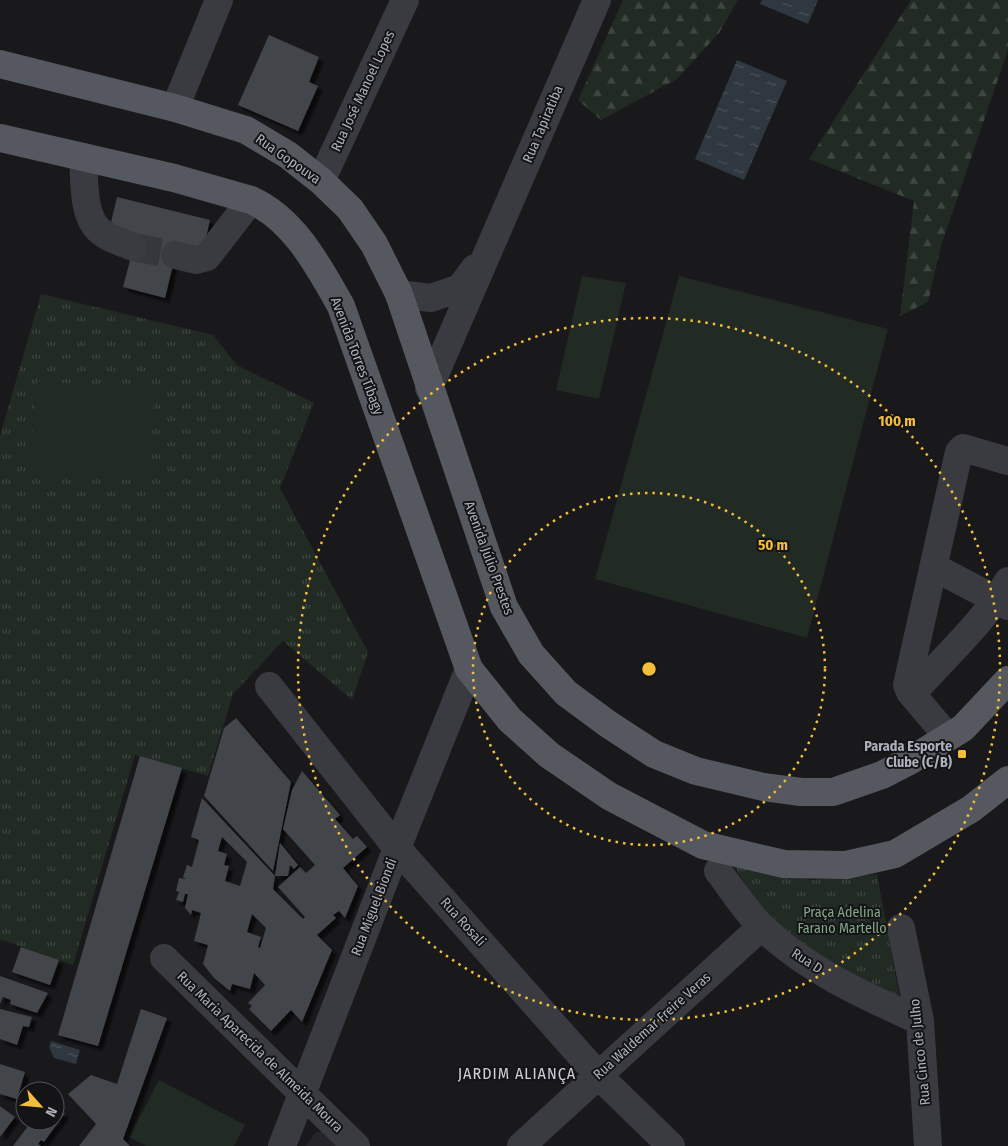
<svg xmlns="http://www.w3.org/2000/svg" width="1008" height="1146" font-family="'Fira Sans Condensed',sans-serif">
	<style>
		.built { fill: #252529 }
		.forest { fill: url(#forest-firs) }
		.park { fill: url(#park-tufts) }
		.pitch { fill: #212a23 }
		.water { fill: url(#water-ripples) }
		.building { fill: #434449; fill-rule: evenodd; filter: url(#shadow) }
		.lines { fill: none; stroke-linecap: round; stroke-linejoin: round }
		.minor-tunnel { stroke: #36373c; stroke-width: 28; stroke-dasharray: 28 14; stroke-linecap: butt }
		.minor { stroke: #3a3b41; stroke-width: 28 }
		.major { stroke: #565860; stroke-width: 28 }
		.ring { fill: none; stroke: #f3be3a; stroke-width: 2.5; stroke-dasharray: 2.5 5 }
		.poi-dot { fill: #f3be3a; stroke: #141417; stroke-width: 2 }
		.labels { text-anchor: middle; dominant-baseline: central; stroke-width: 4; stroke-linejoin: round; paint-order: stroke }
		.street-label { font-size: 14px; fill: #acb0bb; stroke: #141417 }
		.poi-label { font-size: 14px; font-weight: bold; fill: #acb0bb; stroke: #141417; text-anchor: end }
		.park-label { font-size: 14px; fill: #83a687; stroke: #141417 }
		.quarter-label { font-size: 16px; letter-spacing: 1px; fill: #cdcfd7; stroke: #141417 }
		.centre { fill: #f3be3a; stroke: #141417; stroke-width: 2.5 }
		.ring-label { font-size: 15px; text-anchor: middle; font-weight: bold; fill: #f3be3a; stroke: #141417; stroke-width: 4; stroke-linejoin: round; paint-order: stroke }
	</style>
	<defs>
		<pattern id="forest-firs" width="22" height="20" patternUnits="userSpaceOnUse" patternTransform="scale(1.25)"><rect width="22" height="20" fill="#212a23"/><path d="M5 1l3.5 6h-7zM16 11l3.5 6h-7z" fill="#3f4641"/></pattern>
		<pattern id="park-tufts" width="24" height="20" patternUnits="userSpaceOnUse" patternTransform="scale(1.25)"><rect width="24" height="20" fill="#212a23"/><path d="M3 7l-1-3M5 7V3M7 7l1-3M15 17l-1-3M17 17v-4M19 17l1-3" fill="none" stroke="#3f4641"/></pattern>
		<pattern id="water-ripples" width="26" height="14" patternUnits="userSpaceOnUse" patternTransform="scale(1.25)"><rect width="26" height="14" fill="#2f3840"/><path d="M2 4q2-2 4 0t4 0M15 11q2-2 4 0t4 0" fill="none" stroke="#4a525a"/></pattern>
		<filter id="shadow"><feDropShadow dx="4.5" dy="4.5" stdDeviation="1" flood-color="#0009"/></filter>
	</defs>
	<rect width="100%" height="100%" fill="#19191c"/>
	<path class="built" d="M327 1131 342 1146H306L316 1132Z"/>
	<path class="forest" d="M623 0H738L719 33 677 79 601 120 578 100Z
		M911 0H1008V50L941 246 928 302 900 316 914 201 809 159Z"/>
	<path class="park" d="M41 294 213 335 237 365 314 403 280 488 368 652 352 700 283 641 233 694 208 776 135 755 73 965 0 939V436Z
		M727 856 811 880 877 874 901 1005 774 928Z"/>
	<path class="pitch" d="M582 276 626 283 599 399 556 390Z
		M679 276 888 329 807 638 595 579Z
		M37 381 155 390 147 481 29 472Z
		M159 1080 245 1125 234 1146H146L129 1137Z"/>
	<path class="water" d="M762 0H818L808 24 760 4Z
		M737 60 787 81 744 180 695 159Z
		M51 1041 80 1050 76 1064 54 1058 49 1047Z"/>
	<path class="building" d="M269 35 319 57 309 82 318 86 298 131 238 105Z
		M117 197 210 220 202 254 177 248 165 298 123 287 135 242 108 235Z
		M236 718 291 782 273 871 204 796 224 728Z
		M140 756 182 768 98 1046 58 1035Z
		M302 771 340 815 335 819 353 839 357 836 367 847 343 868 358 886 345 918 339 911 333 915 336 918 317 935 332 950 302 1022 291 1010 271 1031 249 1009 252 1006 248 1003 265 985 254 973 250 989 232 984 230 991 214 978 203 964 208 945 194 941 201 913 192 910 191 915 185 908 188 894H185L183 902 176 900 179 892 176 891 179 878 186 879 183 877 187 865 192 867 199 840 191 837 202 798 275 876 280 843 298 865 294 869 290 865 288 876H275L273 889 303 919 305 917 278 887 300 867 306 873 315 865 283 829 292 790ZM222 837 247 862 240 886 225 881 229 866 224 865 227 854 218 851ZM252 914 266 928 260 948 258 947 261 937 247 932Z
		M21 947 59 960 50 985 12 972Z
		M0 976 48 993 37 1013 10 1004 11 1000 3 997 0 1004Z
		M0 1009 32 1017 29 1027 23 1026 17 1045 0 1039Z
		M141 1009 167 1018 123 1139 130 1146H79L96 1124 68 1094 91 1075 117 1084Z
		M0 1064 25 1072 17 1099 0 1094Z
		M0 1106 15 1117 0 1137Z
		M55 1110 65 1113 44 1142 41 1140 38 1144 41 1146H13L32 1121H55Z"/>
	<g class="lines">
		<path class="minor-tunnel" d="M133 247 175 255"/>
		<path class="minor" d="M175 108 219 0
			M83 157C85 180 81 220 104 234 113 240 124 243 133 247
			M321 181 405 0
			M175 255 196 260 207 257 251 200
			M399 294 431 298 460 288 475 268
			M429 388 597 0
			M1008 461 963 448 959 452 907 685 910 692 920 685C950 652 985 620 1008 581
			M934 567 1008 606
			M269 686 397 848 598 1075 671 1146
			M910 692 948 737
			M718 871C732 889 746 912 763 928 807 970 865 996 920 1021
			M901 928 920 1021 928 1146
			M164 958 356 1146
			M282 1146 397 848 469 669
			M521 1146 761 927"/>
		<path class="major" d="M0 64 175 108 246 130 288 155 321 181 350 209 374 244 399 294 504 607 531 654 566 693 608 724 654 754 696 771 763 787 801 792H833L882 775 911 760 963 728 1008 680
			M0 138 174 178 251 200C294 219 319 267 341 306L469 669 510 720 549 755 609 796 703 845 784 864 846 865 895 854 971 809 1008 780"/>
	</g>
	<g class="ring">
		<circle cx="649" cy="669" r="176"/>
		<circle cx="649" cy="669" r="351"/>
	</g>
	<rect class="poi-dot" x="957" y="749" width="10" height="10" rx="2.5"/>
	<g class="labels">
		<g class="street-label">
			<text transform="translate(363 91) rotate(-65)">Rua José Manoel Lopes</text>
			<text transform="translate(543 124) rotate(-67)">Rua Tapiratiba</text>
			<text transform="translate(288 159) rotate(35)">Rua Gopouva</text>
			<text transform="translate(357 356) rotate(69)">Avenida Torres Tibagy</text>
			<text transform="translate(489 558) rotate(70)">Avenida Júlio Prestes</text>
			<text transform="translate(374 907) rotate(-69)">Rua Miguel Biondi</text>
			<text transform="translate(463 922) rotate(48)">Rua Rosali</text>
			<text transform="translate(807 961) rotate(33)">Rua D</text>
			<text transform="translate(652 1026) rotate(-42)">Rua Waldemar Freire Veras</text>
			<text transform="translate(260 1052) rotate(44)">Rua Maria Aparecida de Almeida Moura</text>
			<text transform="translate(920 1052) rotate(-96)">Rua Cinco de Julho</text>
		</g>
		<g class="poi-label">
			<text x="952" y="746">Parada Esporte<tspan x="952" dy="16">Clube (C/B)</tspan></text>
		</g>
		<g class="park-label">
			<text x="842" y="912">Praça Adelina<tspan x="842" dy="16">Farano Martello</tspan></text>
		</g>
		<g class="quarter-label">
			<text x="517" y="1073">JARDIM ALIANÇA</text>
		</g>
	</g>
	<circle cx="649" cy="669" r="8" class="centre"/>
	<g class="ring-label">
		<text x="897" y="426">100 m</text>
		<text x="773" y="550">50 m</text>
	</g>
	<g transform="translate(40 1106) rotate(117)"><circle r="24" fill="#141417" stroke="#515259"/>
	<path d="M0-4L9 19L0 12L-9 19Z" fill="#f3be3a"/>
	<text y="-8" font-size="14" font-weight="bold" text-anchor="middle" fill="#acb0bb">N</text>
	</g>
</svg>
